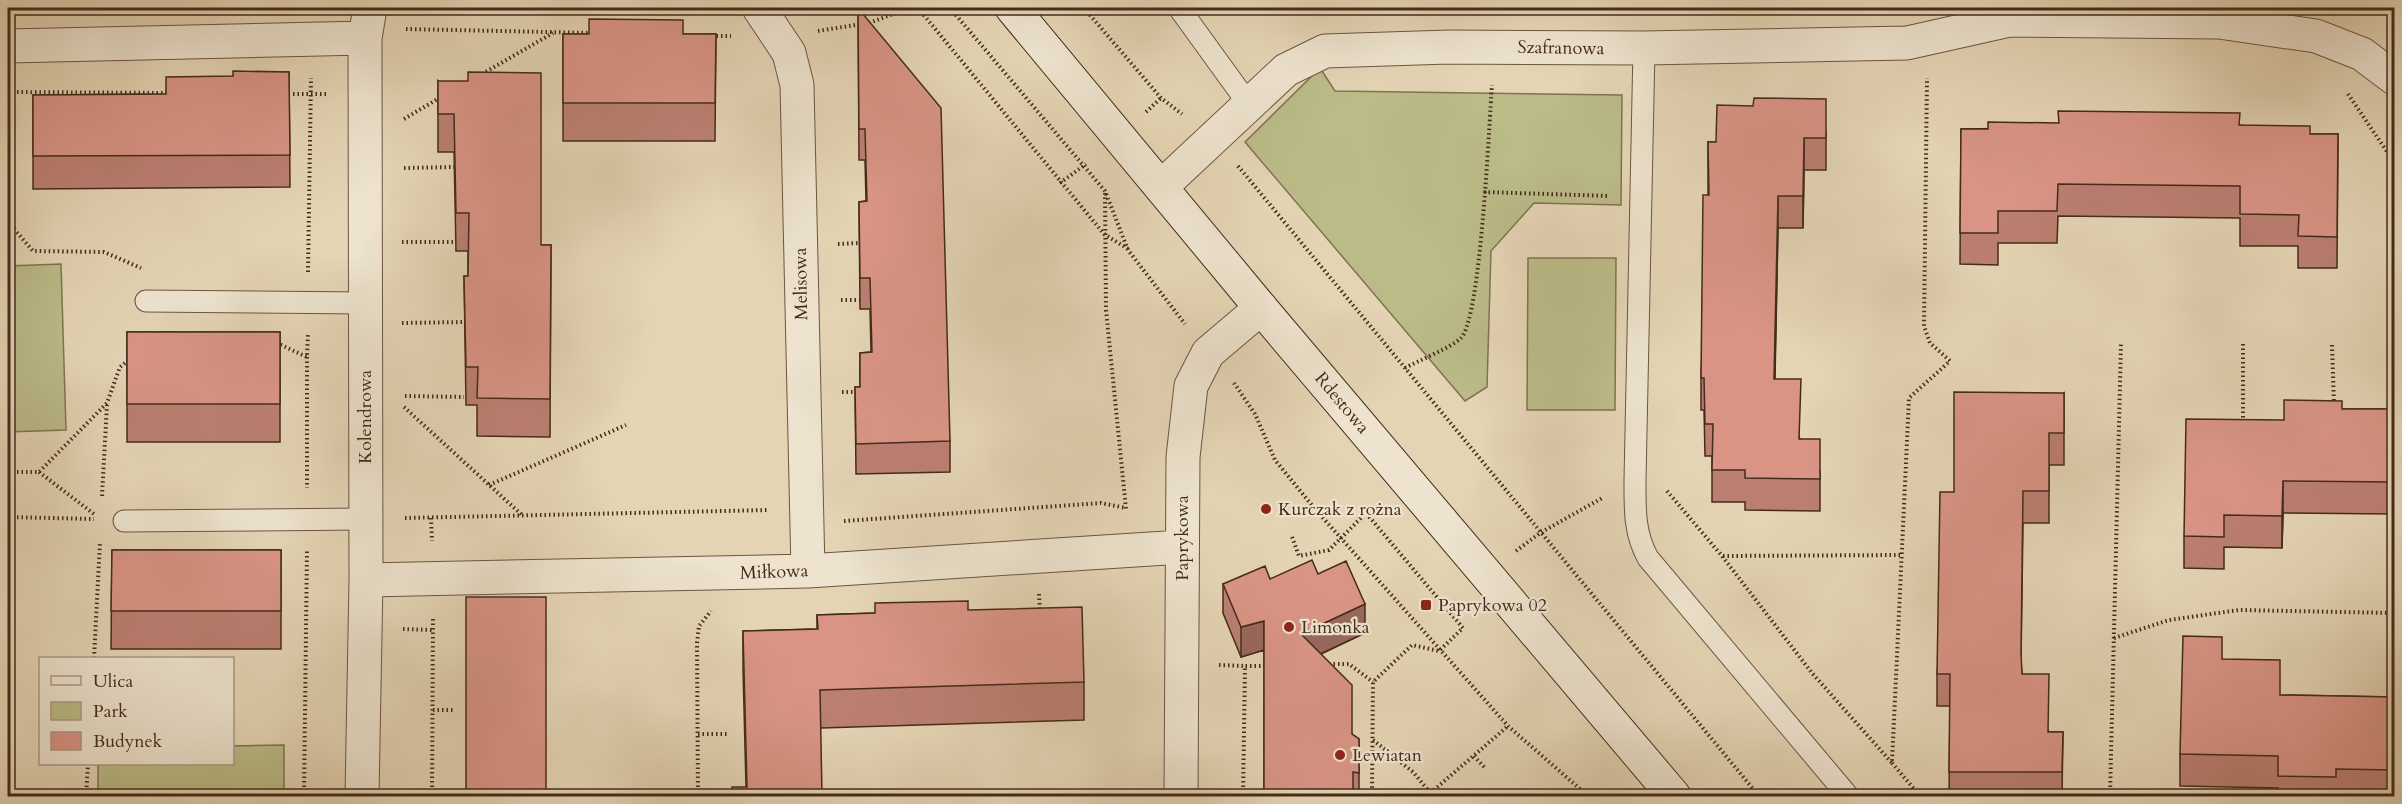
<svg xmlns="http://www.w3.org/2000/svg" width="2402" height="804" font-family="Cardo,serif">
	<style>
		.green { fill: #bb8; stroke: #807352; stroke-width: 1.5 }
		.lines { fill: none; stroke-linecap: round; stroke-linejoin: round }
		.lane-casing { stroke: #6d5541; stroke-width: 23 }
		.street-casing { stroke: #6d5541; stroke-width: 35 }
		.secondary-casing { stroke: #452b1b; stroke-width: 35 }
		.path { stroke: #452b1b; stroke-width: 4; stroke-dasharray: 1.5 3; stroke-linecap: butt }
		.lane { stroke: #ede3ce; stroke-width: 21 }
		.street { stroke: #ede3ce; stroke-width: 33 }
		.secondary { stroke: #ede3ce; stroke-width: 33 }
		.wall { fill: #bb7f72; stroke: #452b1b; stroke-width: 1.5 }
		.shaded-wall { fill: #98685d; stroke: #452b1b; stroke-width: 1.5 }
		.building { fill: #d99485; stroke: #452b1b; stroke-width: 1.5 }
		.poi-dot { fill: #8f2418; stroke: #ede3ce; stroke-width: 2 }
		.labels { text-anchor: middle; dominant-baseline: central; stroke-width: 4.5; stroke-linejoin: round; paint-order: stroke }
		.street-label { font-size: 18px; fill: #452b1b; stroke: #ede3ce }
		.poi-label { font-size: 18px; fill: #452b1b; stroke: #ede3ce; text-anchor: start }
	</style>
	<rect width="100%" height="100%" fill="#e4d4b4"/>
	<filter id="stains"><feTurbulence type="fractalNoise" baseFrequency=".00333" numOctaves="4"/><feColorMatrix values="0 0 0 0 .2 0 0 0 0 .09 0 0 0 0 .02 0 0 0 .5 -.17"/></filter>
	<radialGradient id="worn" r=".72"><stop offset=".6" stop-color="#630" stop-opacity="0"/><stop offset="1" stop-color="#630" stop-opacity=".3"/></radialGradient>
	<path class="green" d="M1320 68 1335 91 1622 95 1621 205 1534 203 1491 251 1487 387 1465 401 1245 142Z
		M1528 258H1616L1615 410H1527Z
		M61 264 66 430 8 432V266Z
		M284 745V796H98V764H232L233 746Z"/>
	<g class="lines">
		<g class="lane-casing">
			<path id="lane" d="M1179 8 1250 106
				M1644 48 1635 480C1635 509 1634 533 1648 558L1848 796
				M146 301 364 303
				M124 521 365 519"/>
		</g>
		<g class="street-casing">
			<path id="street" d="M759 8 789 53 797 85 808 571
				M8 46 365 38
				M1161 187 1286 70 1325 51 1449 47 1644 48 1907 43 2010 20 2219 22 2316 36 2362 54 2394 78
				M366 580 808 571 1182 547
				M362 796 366 580 365 38 370 8
				M1181 796 1183 457 1191 386 1208 353 1261 308"/>
		</g>
		<g class="secondary-casing">
			<path id="secondary" d="M1012 8 1261 308 1674 796"/>
		</g>
		<path class="path" d="M918 8 1104 234 1128 249
			M950 8 1105 191 1128 250 1185 324
			M1084 8 1161 98 1182 114
			M869 23 909 8
			M406 29 593 33
			M818 31 861 24
			M712 36H731
			M482 74 553 33
			M8 92 169 93
			M284 94H328
			M2348 94 2394 162
			M1146 112 1161 98
			M404 119 441 97
			M1238 166 1759 796
			M404 168 455 167
			M1060 183 1086 164
			M1484 192 1609 196
			M1105 193 1106 310 1126 509
			M8 222 33 251 104 252 141 268
			M402 242H455
			M838 244 859 243
			M308 272 311 78
			M841 300H860
			M402 323 464 322
			M2243 344V424
			M276 345H281L307 357 308 333
			M2332 345 2334 404
			M307 357V488
			M1405 368C1418 361 1452 347 1461 338 1481 318 1489 124 1492 85
			M1234 383 1255 414 1275 460 1315 509 1508 726 1588 796
			M842 392H859
			M405 396 464 397
			M404 407 522 515
			M8 472H39L107 403 120 367 130 359
			M39 472 94 514
			M489 485 626 425
			M1667 491 1722 556 1812 673 1892 763 1909 398 1950 361 1930 343 1924 326 1927 78
			M102 496 107 405
			M8 517 94 519
			M405 518 769 510
			M431 518 432 541
			M844 521 1101 503 1126 508
			M1292 537 1299 556 1329 550 1366 513 1463 628 1439 651 1412 645 1373 682 1372 796
			M1516 551 1540 533 1604 497
			M1723 556 1901 555
			M1039 594 1040 613
			M403 629 433 630
			M2114 638 2169 620 2239 610 2394 613
			M94 658 100 542
			M1329 664H1349L1373 682
			M1219 665 1245 666
			M433 710H453
			M698 734H729
			M1373 740 1413 772 1433 796
			M1474 756 1485 768
			M1892 763 1920 796
			M1586 793 1593 796
			M86 796 88 764
			M304 796 307 550
			M432 796 433 617
			M698 796 697 643 699 626 711 611
			M1243 796 1245 666H1267
			M1427 796 1508 726
			M2110 796 2121 343
			M2235 796 2236 787"/>
		<use href="#lane" class="lane"/>
		<use href="#street" class="street"/>
		<use href="#secondary" class="secondary"/>
	</g>
	<path class="wall" d="M858 8 950 441V472L856 474 855 387H860V353L871 352 870 309H860L859 202 866 201 865 160H859Z
		M563 34H716L715 141H563Z
		M289 72 290 187 33 189V95L166 94 233 76Z
		M438 81 541 245H551L550 437 477 436V405H466L464 276H468V251H456L454 152H438Z
		M2240 125 2310 134H2338L2337 268H2298V246H2240V218L2058 216 2057 243H1998V265L1960 264 1961 129Z
		M1826 131V170H1804L1803 228H1778L1775 379 1800 439 1820 471V511L1745 510V502H1712V456H1705L1704 410H1701V378L1708 195V142H1716Z
		M127 332H280V442H127Z
		M2064 393V465H2049V523H2023L2021 661 2022 674 2049 732H2063L2062 796H1949L1950 706H1937V674L1954 492Z
		M2342 409H2394V514L2283 513 2282 548 2224 547V569L2184 568V536L2284 420Z
		M112 550H281V649H111Z
		M1318 574 1365 633 1321 654 1352 734 1359 739V796H1264V650L1241 657 1223 613V584Z
		M968 610 1084 682V720L821 728 746 787 743 669V631L817 629V615Z
		M2222 659 2280 695 2394 697V796H2278V788L2180 786V754Z"/>
	<path class="shaded-wall" d="M1804 138V170L1803 228V196Z
		M1778 196V228L1774 411V379Z
		M2283 481V513L2282 548V516Z
		M1365 604V633L1301 663V634Z
		M1264 621V650L1241 657V627Z"/>
	<path class="building" d="M858 8 941 108 950 441 856 444 855 387H860V353L872 352 870 278H860L859 202 867 201 865 129H859Z
		M589 19 683 20V34H716L715 103H563V34H589Z
		M233 71 289 72 290 155 33 156V95L166 94V77L233 76Z
		M468 72 541 73V245H551L550 399 477 398 478 367H466L464 276H468L469 213H456L454 114H438V81H468Z
		M1754 98 1826 99V138H1804L1803 196H1778L1774 379H1801L1799 439H1820V479L1745 478V470H1712L1713 424H1705L1704 378H1701L1703 195H1709L1708 142H1716L1717 105 1753 106Z
		M2058 111 2240 113 2239 125 2310 126V134H2338L2337 237 2298 236 2299 215 2240 214V186L2058 184 2057 211H1998V233H1960L1961 129H1988V122L2059 123Z
		M127 332H280V404H127Z
		M1954 392 2064 393V433H2049V491H2023L2021 653 2022 674H2049L2048 732H2063L2062 772H1949L1950 674H1937L1940 492H1954Z
		M2284 400 2342 401V409H2394V482L2283 481 2282 516 2224 515V537L2184 536 2186 419 2284 420Z
		M112 550H281V611H111Z
		M1312 560 1318 574 1346 561 1365 604 1301 634 1352 685V734L1359 739V773L1353 772V796H1264V621L1241 627 1223 584 1265 566 1270 579Z
		M466 597H546V796H466Z
		M968 601V610L1082 607 1084 682 820 690 822 796H732V787H747L743 631 818 629 817 615 875 613V603Z
		M2183 636 2222 637V659L2280 660V695L2394 697V770L2336 769V777L2278 776V756L2180 754Z"/>
	<g class="poi-dot">
		<circle cx="1266" cy="509" r="6"/>
		<rect x="1420" y="599" width="12" height="12" rx="3"/>
		<circle cx="1289" cy="627" r="6"/>
		<circle cx="1340" cy="755" r="6"/>
	</g>
	<g class="labels">
		<g class="street-label">
			<text transform="translate(1561 48) rotate(1)">Szafranowa</text>
			<text transform="translate(801 284) rotate(-91)">Melisowa</text>
			<text transform="translate(1342 403) rotate(50)">Rdestowa</text>
			<text transform="translate(365 417) rotate(-90)">Kolendrowa</text>
			<text transform="translate(1182 538) rotate(-90)">Paprykowa</text>
			<text transform="translate(774 572) rotate(-2)">Miłkowa</text>
		</g>
		<g class="poi-label">
			<text x="1278" y="509">Kurczak z rożna</text>
			<text x="1438" y="605">Paprykowa 02</text>
			<text x="1301" y="627">Limonka</text>
			<text x="1352" y="755">Lewiatan</text>
		</g>
	</g>
	<rect width="2402" height="804" fill="none" stroke="#e4d4b4" stroke-width="30"/>
	<rect x="9" y="9" width="2384" height="786" fill="none" stroke="#452b1b" stroke-width="3"/>
	<rect x="15" y="15" width="2372" height="774" fill="none" stroke="#452b1b" stroke-width="1.5"/>
	<rect x="39" y="657" width="195" height="108" fill="#ede3ce" stroke="#aa9986" stroke-width="1.5"/>
	<rect x="51" y="676" width="30" height="9" fill="#ede3ce" stroke="#aa9986" stroke-width="1.5"/>
	<text x="93" y="687" font-size="18" fill="#452b1b">Ulica</text>
	<rect x="51" y="702" width="30" height="18" fill="#bbbb88" stroke="#aa9986" stroke-width="1.5"/>
	<text x="93" y="717" font-size="18" fill="#452b1b">Park</text>
	<rect x="51" y="732" width="30" height="18" fill="#d99485" stroke="#aa9986" stroke-width="1.5"/>
	<text x="93" y="747" font-size="18" fill="#452b1b">Budynek</text>
	<rect width="100%" height="100%" filter="url(#stains)"/>
	<rect width="100%" height="100%" fill="url(#worn)"/>
</svg>
